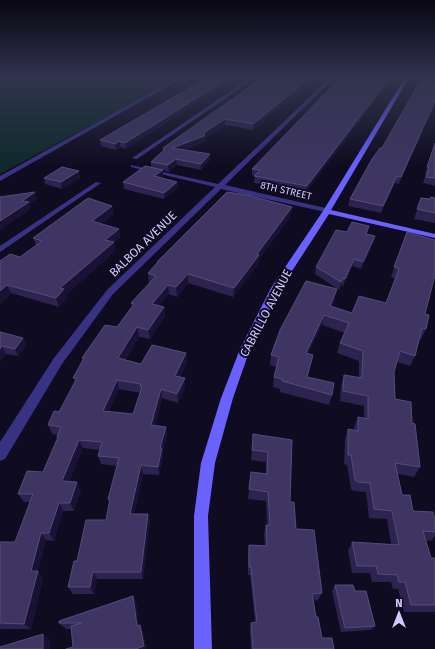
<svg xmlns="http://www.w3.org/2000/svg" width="435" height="649" font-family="'Fira Sans',sans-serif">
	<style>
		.green { fill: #0e2a2a }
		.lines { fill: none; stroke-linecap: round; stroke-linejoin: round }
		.street { fill: #383283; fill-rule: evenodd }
		.secondary { fill: #6a61ff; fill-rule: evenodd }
		.wall { fill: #2c234f; fill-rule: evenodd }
		.shaded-wall { fill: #191234 }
		.building { fill: #3e3562; stroke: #554c7b; fill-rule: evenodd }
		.labels { text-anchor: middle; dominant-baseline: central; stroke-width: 4; stroke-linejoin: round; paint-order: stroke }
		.far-street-label { font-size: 10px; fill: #d2caff; stroke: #0f0b20 }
		.street-label { font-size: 12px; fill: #d2caff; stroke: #0f0b20 }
	</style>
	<rect width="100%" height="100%" fill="#0f0b20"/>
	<path class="green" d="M0 76H183L0 174Z"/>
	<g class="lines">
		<path class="street" d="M181 76H186L0 181V176Z
			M253 76H258L137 159 132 158Z
			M332 76H336L225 185 330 209V213L221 189 113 294 62 364 5 459 0 461V442L54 358 107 290 215 187 131 167V165L218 184Z
			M96 182 101 183 0 252V246Z"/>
		<path class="secondary" d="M406 76H410L331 210 435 234V238L329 214 281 288 250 349 233 398 215 463 208 516 212 649H194V516L201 463 221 398 240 349 271 288 323 211Z"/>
	</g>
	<path class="wall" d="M265 76 253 130 225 125 205 138 204 142 183 150 210 160 201 170 177 165 169 172 163 170V176L161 178 177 182 178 188 164 199 124 189 123 182 151 167V162L163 151V148Z
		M342 76 306 193 254 183 255 176 252 175V169Z
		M435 76V104H434L399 184 395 183 381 213 348 206 350 199 382 148Z
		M201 100 126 149 120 147 116 150 101 146 100 140Z
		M435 143V186L423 183 426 174H425Z
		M79 171 80 178 62 189 45 184 44 178Z
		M421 198 430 199 435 198V223L414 219Z
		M112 206 114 214 101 224 119 229 120 237 114 243 115 251 66 295 67 298 59 307 11 293 0 304V261L20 257 36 245 33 238Z
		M291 216 259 259 258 264 233 297 188 283 177 297 169 294 159 306 164 307 165 316 150 339 139 337 125 360 141 364 186 353 187 363 180 377 185 378V387L178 403 162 398 155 426 166 427 167 436 162 453 163 457 159 475 143 474 134 514H148L150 521 143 579H97L94 594H73L68 587 77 561 106 520 109 502 108 499 117 466 101 464 98 456 100 450 83 448 69 482 81 490 74 511H63L54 541 46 540 38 571 43 578 31 629H0V542H15L30 502H24L18 494 43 472 58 438 57 437 58 435 52 434 48 425 59 412 75 382 73 378 83 360 82 358 117 327 132 307 131 303 150 283H149L148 273 157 264V262ZM119 389 140 393 133 414 109 411Z
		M347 232 366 234 375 236 373 243 361 269 352 266 343 286H341L339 290 315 274 316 267Z
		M407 232 425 314 426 329 421 339H419L415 356 410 366 397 362 394 372 395 399 412 423 420 467 414 477 398 474 402 495 413 511 435 519V536L431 541 426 540 431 558H435V611L434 612H404L398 589H393L391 582H372L370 573H352L348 550 352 542 391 544 387 519 369 518 366 492 353 491 351 489 347 465 344 464 345 439 348 429 354 430V427L358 417 364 418V406L340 401 341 385 344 375 359 378V361L337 353 340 343 345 333 322 325 308 354 310 365 307 377 332 395 329 405 280 392V389L273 387 274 377 277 367 270 365 271 355 335 300 332 306 352 313 386 303 395 279 391 277Z
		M0 332 23 338 27 345 18 356 6 354 0 361Z
		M253 434 292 440 290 502 296 529 322 593 318 600 313 601 316 617 322 638 334 649H251L250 629 251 623 255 622 250 575H248V554L249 545 265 546 264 534 266 525H267L266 501 248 499 251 472 266 474V462L251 460Z
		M335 585 355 591 375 626 371 630 341 632 332 591Z
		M133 596 136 603 139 625H140L143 631 146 649H66L73 647 71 629H66L59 623Z"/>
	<path class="shaded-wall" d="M232 76H239L126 149 125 143Z
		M312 76H317L253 130V124Z
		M391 76H394L306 193 307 186Z
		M435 101V103L399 184 401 177Z
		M225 119V125L205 138 204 142 172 154V148L205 132Z
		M119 141 120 147 116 150 115 144Z
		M210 154V160L201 170V164Z
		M176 159 177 165 169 172 168 165Z
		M163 170V176L155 183 154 176Z
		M79 171 80 178 62 189 61 182Z
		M397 176 395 183 381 213 383 206Z
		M177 182 178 188 164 199V193Z
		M35 192 37 199 30 204 31 209 0 230V221L22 201Z
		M112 206 114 214 94 229 92 221Z
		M292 207 291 216 259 259 258 264 233 297 234 288 257 254Z
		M119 229 120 237 114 243 115 251 66 295 67 298 59 307 56 298 60 288 105 240Z
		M375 236 373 243 361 269 363 262Z
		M354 259 352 266 343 286 345 279Z
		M188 274V283L177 297 176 287Z
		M343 278 341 286 339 290 341 282Z
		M7 285 11 293 0 304V291Z
		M168 285 169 294 153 313 152 304Z
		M337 289 335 300 327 316 330 306Z
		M164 307 165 316 150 339 148 330Z
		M324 315 322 325 304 364 306 353Z
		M137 327 139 337 120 367 118 358Z
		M23 338 27 345 18 356 15 349Z
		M2 346 6 354 0 361V349Z
		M186 353 187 363 176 385 175 376Z
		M185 378V387L178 403 177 394Z
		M117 380 119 389 105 420 103 411Z
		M161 389 162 398 153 434 151 425Z
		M166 427 167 436 162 453 163 457 159 475 158 467 160 448Z
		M79 440 83 448 66 490 62 481Z
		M141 465 143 474 132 522 130 514Z
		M77 482 81 490 74 511 70 503Z
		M59 503 63 511 54 541 49 533Z
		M148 514 150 521 143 579 141 572Z
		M41 533 46 540 38 571 43 578 31 629 24 624 31 571Z
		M93 572 97 579 94 594 90 587Z
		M133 596 136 603 140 632 137 626Z
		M140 625 143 631 146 649H136Z
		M43 634 50 640V649H43Z"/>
	<path class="building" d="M210 76H232L125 143 119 141 115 144 100 140Z
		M265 76H312L253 124 225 119 205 132 204 136 172 148 210 154 201 164 176 159 168 165 151 162 164 150 163 148Z
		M342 76H391L307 186 254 176 260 170 252 169Z
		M423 76H435V101L401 177 397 176 383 206 350 199 372 159 380 148H382Z
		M435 143V178L426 177 429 167H427Z
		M145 166 163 170 154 176 177 182 164 193 123 182Z
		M62 167 79 171 61 182 44 178Z
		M35 192 22 201 29 202 0 221V204H1H0V197Z
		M227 192 247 195 292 207 257 254 259 255 234 288 188 274 176 287 168 285 152 304 164 307 148 330 137 327 118 358 141 364 152 345 186 353 175 376 185 378 177 394 161 389 151 425 166 427 160 448H162L158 467 141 465 130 514H148L141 572H93L90 587H68L74 561H77L86 520H106L110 499H108L119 458 98 456 102 442 79 440 62 481 77 482 70 503H59L49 533H41L31 571H38L24 624 0 623V542H15L33 494H18L27 471 43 472 58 437H57L61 427 48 425 54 411 59 412 77 378H73L84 358H82L105 325 117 327 134 304 131 303 156 276 148 273 158 262H157ZM117 380 141 384 140 386 142 387 133 414 103 411Z
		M431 197 435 198V213L417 209 421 198 430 199Z
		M88 198 112 206 92 221 119 229 105 240 114 242 60 288 64 289 56 298 7 285 0 291V261L10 254 20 257 42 241 33 238Z
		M352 222 369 226 366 234 375 236 363 262 354 259 345 279 343 278 341 282 316 267 336 230 347 232Z
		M407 232 435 240V275L425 314 429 315 426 329 422 328 415 356 400 351 394 372 395 399 411 402 412 423 415 424 420 467 395 463 402 495H410L413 511 433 512 435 519V532L423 531 431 558H435V605H411L405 582H399L397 575 378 574 376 566H357L352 542 399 545 392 511 374 509 370 483 358 482 355 480 351 455H348V429L358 431V417L368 419V396L343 391 344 375 362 378 363 351 340 343 349 323 324 315 306 353 313 355 307 377 334 383 332 395 282 381V379L274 377 279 357 271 355 280 330 306 281 337 289 330 306 352 313 359 296 386 303 399 269 394 267Z
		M0 332 23 338 15 349 2 346 0 349Z
		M253 434 292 440 290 502H294L296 529 314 530 322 593 312 594 316 617H318L322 638H332L334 649H253L251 623 257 622 251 567H249V545L267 546 266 525H270L268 492 249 489 251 472 267 474 268 452 252 450Z
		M335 585H353L355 591H366L375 626 345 628Z
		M133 596 137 626 140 625 144 646 136 649H66L73 647 71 626 82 623H59V621Z
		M43 634V649H0V647Z"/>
	<linearGradient id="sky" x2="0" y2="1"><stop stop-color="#080612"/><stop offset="0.46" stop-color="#31344e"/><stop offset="1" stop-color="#31344e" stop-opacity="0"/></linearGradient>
	<rect width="435" height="167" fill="url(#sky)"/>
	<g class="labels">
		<g class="far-street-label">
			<text transform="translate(286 191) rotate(13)">8TH STREET</text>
		</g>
		<g class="street-label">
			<text transform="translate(143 244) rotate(-44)">BALBOA AVENUE</text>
			<text transform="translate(266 313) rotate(-62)">CABRILLO AVENUE</text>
		</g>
	</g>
	<g transform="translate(399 613)" stroke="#0f0b20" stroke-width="3" paint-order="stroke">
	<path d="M0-3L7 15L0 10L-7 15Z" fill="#d2caff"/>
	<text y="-6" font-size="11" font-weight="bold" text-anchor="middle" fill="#d2caff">N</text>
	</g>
</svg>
